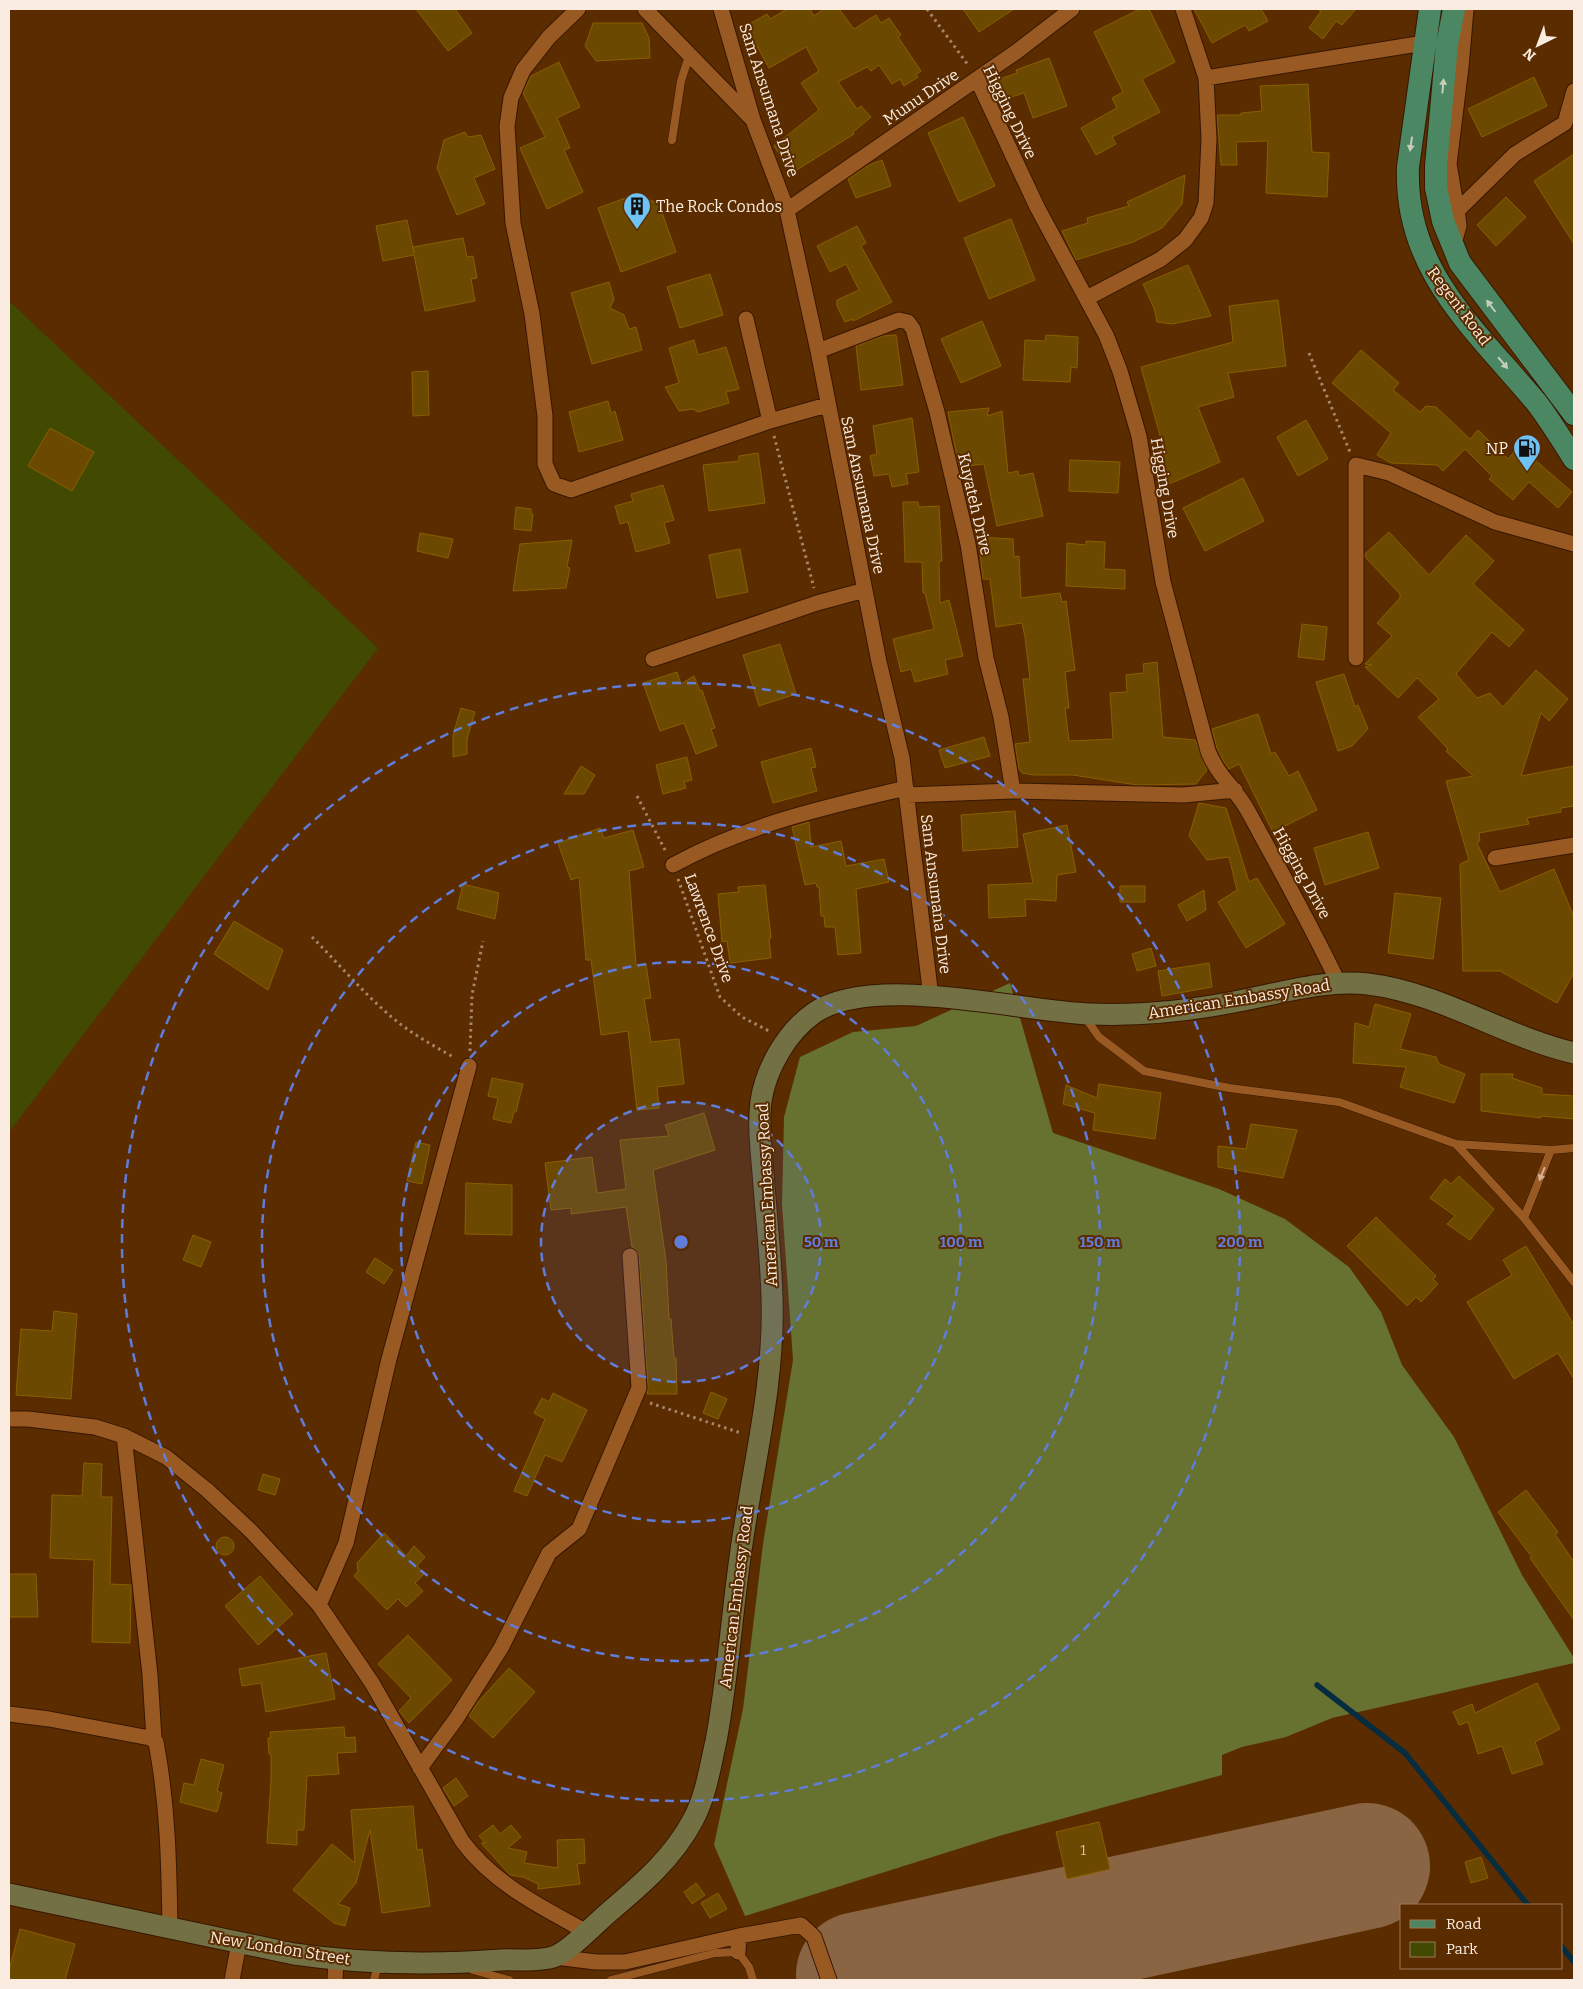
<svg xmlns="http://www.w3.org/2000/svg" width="1583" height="1989" font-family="Bitter,serif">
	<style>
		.green { fill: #414a00 }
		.forest { fill: #677230 }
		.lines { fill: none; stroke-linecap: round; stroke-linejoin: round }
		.stream { stroke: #062c40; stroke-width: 5.5 }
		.runway { stroke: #8a6543; stroke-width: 126 }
		.building { fill: #6c4900; stroke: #8a5e00 }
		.lane-casing { stroke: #371700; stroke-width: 9 }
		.street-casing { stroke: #371700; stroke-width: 17 }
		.secondary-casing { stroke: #371700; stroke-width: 23 }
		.primary-casing { stroke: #371700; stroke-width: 24 }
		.path { stroke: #a6866a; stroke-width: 3; stroke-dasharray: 2.5 4; stroke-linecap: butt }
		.lane { stroke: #995923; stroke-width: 8 }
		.street { stroke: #995923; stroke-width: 15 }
		.secondary { stroke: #737043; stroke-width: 21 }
		.primary { stroke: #4c8763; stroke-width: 22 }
		.oneway { fill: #c6cebb }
		.oneway2 { fill: #d4b195 }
		.ring { fill: none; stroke: #607ddb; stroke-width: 2.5; stroke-dasharray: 9 6 }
		.labels { text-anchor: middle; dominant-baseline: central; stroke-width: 4; stroke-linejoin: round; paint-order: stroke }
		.number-label { font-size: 14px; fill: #d7c3a9 }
		.street-label { font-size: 16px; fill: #fbece1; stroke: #5a2c00 }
		.poi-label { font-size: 16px; fill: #fbece1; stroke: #5a2c00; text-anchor: start }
		.centre { fill: #607ddb; stroke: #5a2c00; stroke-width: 2.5 }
		.ring-label { font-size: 15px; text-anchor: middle; font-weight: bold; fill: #607ddb; stroke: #5a2c00; stroke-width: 4; stroke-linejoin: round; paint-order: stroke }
	</style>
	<rect width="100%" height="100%" fill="#5a2c00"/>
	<path class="green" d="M9 301 378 648 9 1132Z"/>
	<path class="forest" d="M1010 983 1053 1133 1219 1189 1285 1219 1349 1267 1381 1312 1402 1365 1454 1437 1522 1575 1574 1658V1663L1332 1718 1286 1737 1242 1747 1222 1755V1775L999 1836 745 1916 714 1845 743 1709 763 1544 793 1360 782 1205 784 1117 800 1057 853 1032 916 1026Z"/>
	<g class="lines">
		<path class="stream" d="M1317 1685 1405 1753 1528 1905
			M1562 1947 1574 1962"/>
		<path class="runway" d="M859 1975 1367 1866"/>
	</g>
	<path class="building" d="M416 9H455L472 33 448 51Z
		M787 9H810L814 16 824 9H839L854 29 876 15 881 23 889 18 901 35 898 37 921 71 916 75 918 77 904 86 900 79 892 84 879 65 871 71 867 67 838 82 857 109 861 106 871 117 853 132 854 134 792 173 774 146 819 110 801 83 819 71 806 47 769 68 746 26 767 14 770 19Z
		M963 9H1014L979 32Z
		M1140 9H1149L1175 62 1142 79 1160 112 1112 137 1116 144 1096 155 1081 128 1117 108 1112 98 1123 92 1094 32Z
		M1194 9H1261L1268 21 1249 31 1245 25 1212 43Z
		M1317 9H1356L1342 25 1336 21 1323 39 1309 28 1321 11Z
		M593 23H642L649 38 650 58 596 61 585 46Z
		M1049 58 1067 106 1033 118 1024 93 998 101 989 83 1017 73 1016 70Z
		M559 62 580 107 557 118 570 148 564 150 583 192 547 209 520 148 545 137 523 93 531 76Z
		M1534 77 1547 106 1482 137 1468 109Z
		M1308 84 1312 152 1329 153 1327 197 1266 193 1268 141 1236 142 1237 165H1221L1217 115H1241V113L1262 111 1260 86Z
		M963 117 995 186 959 202 928 133Z
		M465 132 468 137 481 135 495 169 474 178 485 204 457 215 437 168 444 140Z
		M1574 154V244L1534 181Z
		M882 160 891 186 856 198 848 179 869 165Z
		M1185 175 1182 204 1162 228 1133 242 1076 260 1062 231 1088 223 1087 218 1129 206 1127 202Z
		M637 194 659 204 676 252 621 272 598 208Z
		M1506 197 1526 217 1496 246 1477 225Z
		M1011 219 1035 280 989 299 964 238Z
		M407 220 414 253 413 247 463 238 467 257 473 256 477 278 471 279 475 301 425 311 414 255 383 261 376 226Z
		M857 226 866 243 861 246 892 302 853 321V319L845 322 837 306V300L859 290 846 264 830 272 817 246Z
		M1188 265 1211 316 1172 324 1157 322 1154 308 1143 284Z
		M710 274 723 315 680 328 667 287Z
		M609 282 614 299 610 308 624 315 629 329 636 327 642 350 592 364 571 293Z
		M1278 300 1286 366 1228 373 1234 397 1198 407 1220 462 1169 484 1154 449 1158 447 1156 442 1161 439 1141 367 1233 342 1229 306Z
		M982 321 1001 366 961 383 941 339Z
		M896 335 903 385 861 390 856 346 883 336Z
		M1046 335 1078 337 1077 368 1071 367 1070 382 1023 380 1025 340 1045 341Z
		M694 340 698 355 726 347 739 389 726 392 729 403 698 412 693 409 679 411 665 387 679 383 669 348Z
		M1361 350 1399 383 1393 390 1420 412 1426 406 1436 407 1470 439 1478 430 1508 459 1519 446 1572 492 1558 508 1529 482 1513 500 1489 479 1492 476 1465 449 1443 471 1437 465 1391 463 1377 455 1391 433 1332 383Z
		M428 371 429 415 413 416 412 372Z
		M608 401 611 413 615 411 623 440 579 452 569 412Z
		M989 408 987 416 1002 411 1008 473 1018 471 1019 476 1033 473 1043 516 997 526 984 464 959 467 948 412Z
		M912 418 919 472 906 474 908 484 892 487 889 474 874 476 870 456 877 454 873 426Z
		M1306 420 1328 459 1298 476 1277 437Z
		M50 428 94 452 72 491 28 466Z
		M758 453 765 503 709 511 703 465 739 461V456Z
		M1070 460 1120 462 1118 493 1069 491Z
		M1243 478 1264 521 1205 551 1183 508Z
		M663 485 674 520 664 523 670 543 636 552 628 522 620 524 615 506 633 501 631 494Z
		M903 502H918L919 507 939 506 942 561H939L940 603 949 600 963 656 945 660 948 674 915 682 911 669 901 672 893 639 934 629 925 593H923L922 562H905Z
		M516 507 531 509V513L533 514 531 531 514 529Z
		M1389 532 1429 575 1466 535 1494 561 1473 584 1524 630 1509 647 1492 632 1456 674 1477 698 1490 693 1503 707 1536 670 1568 699 1549 721 1541 713 1521 776 1574 766V806L1561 808V812L1527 818 1529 824 1479 833 1480 841 1477 843 1500 892 1554 869 1574 917V973L1557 1003 1500 971H1463L1460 864 1469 860 1446 781 1473 776 1446 751 1448 749 1418 717 1439 699 1417 678 1398 698 1365 667 1372 665 1365 664 1392 636 1377 623 1400 598V594L1365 557V554Z
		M420 533 453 539 448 558 417 551Z
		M978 537 1013 539 1014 557 1019 556 1021 598 1060 593 1062 602 1066 601 1075 670 1065 672 1069 708H1065L1069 741 1113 739 1110 693 1127 692 1126 675 1144 673 1143 664 1157 662 1163 737 1195 740 1207 770 1196 784 1137 785 1073 775H1034L1022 773 1019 769 1015 744 1030 742 1023 679H1030L1025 637 1022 623 996 627 990 579H983Z
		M572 540 567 567 570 568 566 588 513 591 520 544Z
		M1086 541 1105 542 1104 569 1125 570V589L1066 586 1067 543 1086 545Z
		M740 549 748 592 717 598 709 555Z
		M1302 624 1327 627 1324 660 1298 657Z
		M780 644 796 694 759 706 743 655Z
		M677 672 681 684 694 676 700 691 702 690 715 728 711 729 717 746 715 747 696 754 684 723 660 731 643 683Z
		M1344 674 1355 707 1358 705 1368 729 1352 746 1338 751 1316 682Z
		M461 708 475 712 467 739V754L453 757V735Z
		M1258 714 1271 754 1275 752 1289 776 1298 771 1317 810 1273 832 1239 764 1229 769 1224 762 1217 748 1212 729Z
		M984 737 990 756 945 768 939 750Z
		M811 748 816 767 811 768 817 791 773 803 761 762Z
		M687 757 692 780 684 782 686 788 663 794 656 765Z
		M581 766 595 775 584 794H564Z
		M1199 803 1226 808 1249 882 1257 878 1285 924 1246 948 1218 902 1237 890 1229 857 1207 860 1189 836Z
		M1015 811 1018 847 963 851 961 815Z
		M809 822 811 847 841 841 846 866 884 859 889 882 856 889 861 953 838 955 835 927H825L824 916H821L819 887H817L816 883 805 885 792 827Z
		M1067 825 1076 872 1057 875 1056 901 1025 899 1026 916 989 918 988 885 1033 883 1023 834Z
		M600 828 604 838 633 830 644 867 629 871 636 965 646 964 651 998 644 999 651 1042 679 1039 684 1084 657 1087 659 1108 637 1110 628 1031 601 1035 591 960H586L579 877 571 880 558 843Z
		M1368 832 1379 868 1325 885 1314 848Z
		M463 884 499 893 495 919 457 909Z
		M765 885 771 938H769L771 958 730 963 727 941 722 942 718 894 739 892 738 887Z
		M1120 886H1145V902H1120Z
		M1204 890 1206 910 1187 921 1178 905Z
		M1395 893 1441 898 1433 959 1388 953Z
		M234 921 283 950 268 990 214 954Z
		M1151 948 1156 966 1137 971 1132 954Z
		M1209 963 1212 987 1162 996 1158 971Z
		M1375 1004 1411 1014 1400 1049 1436 1057 1439 1064 1465 1074 1454 1103 1400 1087 1406 1067 1353 1063 1355 1023 1369 1027Z
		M1481 1074H1513L1512 1078 1542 1088V1094L1574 1096V1119L1541 1116V1118L1481 1111Z
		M492 1078 523 1084 516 1112H514L511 1123 493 1119 498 1098 488 1096Z
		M1099 1084 1161 1093 1155 1139 1093 1130 1095 1113 1063 1104 1066 1085 1097 1098Z
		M704 1113 715 1150 653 1170 666 1261 669 1319H671L674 1358H676L677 1394H647L648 1387 639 1255 637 1250 632 1247 626 1207 571 1214V1208L551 1210 545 1163 592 1157 597 1193 626 1189 620 1140 669 1136 665 1125Z
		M1251 1124 1297 1130 1283 1178 1218 1167V1146L1246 1149Z
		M416 1142 430 1145 422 1184 407 1181Z
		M1459 1176 1494 1209 1470 1240 1447 1224 1455 1216 1430 1198 1445 1179 1451 1184Z
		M466 1183 512 1185V1235L465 1234Z
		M1376 1217 1436 1276 1433 1279 1438 1284 1421 1302 1416 1297 1407 1306 1347 1246Z
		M193 1235 211 1242 201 1267 183 1260Z
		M1526 1246 1574 1325V1379L1558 1353 1514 1379 1467 1302 1512 1275 1503 1260Z
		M375 1258 393 1270 384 1284 366 1272Z
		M54 1311 77 1314 71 1399 16 1395 21 1329 52 1331Z
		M711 1392 727 1399 718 1419 703 1413Z
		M553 1393 587 1410 562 1462 545 1455 527 1496 514 1491 545 1419 534 1413 542 1398 549 1402Z
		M84 1463 102 1464 101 1497H112L110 1584 131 1585 130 1643 92 1642 94 1560 50 1558 52 1495 82 1496Z
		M263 1474 280 1479 275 1495 258 1490Z
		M1526 1490 1558 1532 1555 1534 1574 1562V1620L1530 1558 1532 1557 1498 1512Z
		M384 1533 406 1556 414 1546 425 1557 417 1566 424 1574 415 1583 423 1591 406 1607 398 1599 387 1610 354 1576 358 1571 357 1563Z
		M216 1546a9 9 0 1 1 18 0a9 9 0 1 1-18 0Z
		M9 1574H36L38 1617H9Z
		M260 1576 293 1614 258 1645 225 1606Z
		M408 1635 452 1680 409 1723 399 1711 411 1698 378 1664Z
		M326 1653 335 1699 266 1712 261 1683 242 1686 239 1669Z
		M509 1668 535 1692 493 1738 469 1716 478 1702Z
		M1537 1683 1560 1729 1535 1742 1543 1764 1512 1774 1502 1746 1478 1754 1468 1722 1459 1725 1453 1712 1472 1704 1475 1713Z
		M344 1727 345 1738 355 1737 356 1752 337 1753 339 1774 307 1776 304 1830H297V1845L267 1843 271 1780V1754H269L268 1738H271L270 1732Z
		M201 1759 224 1765 217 1791 222 1793 217 1812 180 1802 184 1783 194 1785Z
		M456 1778 468 1796 454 1806 443 1788Z
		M413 1806 417 1850 422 1849 430 1906 382 1913 370 1830 356 1883 338 1904 350 1908 345 1926 334 1923 293 1890 332 1844 355 1863 351 1810Z
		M1099 1822 1110 1869 1067 1879 1056 1832Z
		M493 1825 500 1834 511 1825 521 1837 508 1848 527 1852 524 1863 558 1868 557 1840 584 1839 585 1863 577 1864 580 1884 538 1889V1884L523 1877 510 1875 481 1843H485L479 1836Z
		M1481 1857 1488 1878 1471 1883 1465 1862Z
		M696 1883 705 1895 692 1904 684 1892Z
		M718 1893 727 1909 710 1918 701 1903Z
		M20 1929 75 1944 65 1980H9V1970Z"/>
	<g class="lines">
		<g class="lane-casing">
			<path id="lane" d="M672 140 681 81 689 56
				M1085 1017 1099 1037 1144 1071 1229 1088 1339 1102 1456 1144 1551 1150
				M1456 1144 1524 1218
				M1574 1148 1551 1150 1524 1218 1574 1282
				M473 1970 509 1980
				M374 1980 377 1969H382
				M611 1980 715 1953 738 1952 749 1967 753 1980"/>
		</g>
		<g class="street-casing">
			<path id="street" d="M578 9 549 37 523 70 511 98 507 126 513 223 532 314 545 416V464L554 484 571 490 770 421 827 405
				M645 9 752 119
				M721 9 753 120 787 210 818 351 879 662 902 758 931 997
				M1206 78 1424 43
				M977 79 1037 207 1106 335 1120 371 1139 436 1163 582 1208 751C1217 775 1236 789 1248 811 1279 868 1311 925 1339 984
				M787 210 1016 52 1072 9
				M1457 211 1515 154 1565 123 1574 91
				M1453 247 1459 226 1458 217 1449 164 1461 67 1466 9
				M1087 298 1161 259 1185 240 1201 218 1206 203 1209 139 1206 78 1183 9
				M746 319 770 421
				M818 351 899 320 908 322 913 329 937 412 968 544 986 658 1001 717 1013 791
				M1356 658V465L1389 473 1495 522 1574 544
				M653 659 817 603 865 590
				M906 795 1013 791 1184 795 1235 790
				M1495 858 1574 845
				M673 865C746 825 825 807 906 788
				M9 1419H28L95 1427 124 1436 166 1457 207 1490 251 1531 319 1605 372 1683 462 1841C494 1884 541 1907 587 1932
				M124 1436 150 1675 154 1739
				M319 1605 346 1543 389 1359 469 1066
				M9 1714 49 1719 150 1738 156 1742C168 1806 169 1864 170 1929
				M420 1768 456 1719 501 1648 549 1553 579 1529 639 1388 630 1256
				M738 1952 739 1936
				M555 1957 596 1962H625L739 1936 801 1925 814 1937 829 1980
				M232 1980 239 1943
				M335 1980 336 1960"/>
		</g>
		<g class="secondary-casing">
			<path id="secondary" d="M9 1894 294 1954C363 1964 432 1965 501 1960 517 1959 538 1962 553 1957 568 1953 596 1923 609 1912 641 1885 673 1858 693 1820 706 1796 710 1767 716 1741 727 1683 731 1624 739 1565 750 1477 775 1388 772 1298 771 1256 766 1215 763 1173 761 1150 758 1124 761 1101 766 1068 787 1032 814 1013 872 973 1019 1011 1090 1014 1139 1016 1187 1011 1234 1002 1278 994 1324 979 1368 984 1441 993 1503 1036 1574 1053"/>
		</g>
		<g class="primary-casing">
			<path id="primary" d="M1430 9 1408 167C1404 270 1475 329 1536 402 1550 420 1562 440 1574 459
				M1454 9 1447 45 1436 166V188L1443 221 1460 263 1574 414"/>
		</g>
		<path class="path" d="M927 9 968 65
			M1309 353 1350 452
			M774 436 814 588
			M637 796 666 852
			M678 879 720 997 742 1017 769 1031
			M312 937C339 964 364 994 394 1019 412 1034 434 1046 455 1058
			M470 1051 472 995 483 941
			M650 1403 741 1433"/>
		<use href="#lane" class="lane"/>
		<use href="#street" class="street"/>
		<use href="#secondary" class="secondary"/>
		<use href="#primary" class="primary"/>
	</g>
	<defs><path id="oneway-solid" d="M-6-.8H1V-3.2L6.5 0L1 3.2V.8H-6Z" transform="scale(1.25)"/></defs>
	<g class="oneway">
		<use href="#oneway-solid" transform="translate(1443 86) rotate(-85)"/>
		<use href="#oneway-solid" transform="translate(1411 144) rotate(98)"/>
		<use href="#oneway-solid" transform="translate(1491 306) rotate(-127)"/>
		<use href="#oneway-solid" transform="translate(1503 363) rotate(50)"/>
	</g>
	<use class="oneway2" href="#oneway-solid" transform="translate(1542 1174) rotate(112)"/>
	<circle cx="681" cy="1242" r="140" fill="#607ddb" fill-opacity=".12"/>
	<g class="ring">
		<circle cx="681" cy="1242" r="140"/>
		<circle cx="681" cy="1242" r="280"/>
		<circle cx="681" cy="1242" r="419"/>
		<circle cx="681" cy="1242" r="559"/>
	</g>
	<defs>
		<g id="building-pin" transform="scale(1.4375)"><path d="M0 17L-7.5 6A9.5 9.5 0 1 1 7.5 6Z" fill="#6fc2f4" stroke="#5a2c00"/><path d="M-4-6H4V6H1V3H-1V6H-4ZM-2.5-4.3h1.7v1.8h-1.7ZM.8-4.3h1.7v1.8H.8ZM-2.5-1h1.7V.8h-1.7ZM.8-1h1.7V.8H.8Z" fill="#111"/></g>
		<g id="fuel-pin" transform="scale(1.4375)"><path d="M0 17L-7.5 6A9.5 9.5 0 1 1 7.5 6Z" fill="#6fc2f4" stroke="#5a2c00"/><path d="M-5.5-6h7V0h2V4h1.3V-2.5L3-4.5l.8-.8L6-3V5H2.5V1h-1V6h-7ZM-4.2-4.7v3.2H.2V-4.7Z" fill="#111"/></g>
	</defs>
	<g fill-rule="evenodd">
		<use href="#building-pin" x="637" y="206"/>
		<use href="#fuel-pin" x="1527" y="448"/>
	</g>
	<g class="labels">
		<g class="number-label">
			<text x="1083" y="1850">1</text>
		</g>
		<g class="street-label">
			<text transform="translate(921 97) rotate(-34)">Munu Drive</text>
			<text transform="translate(769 100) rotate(72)">Sam Ansumana Drive</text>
			<text transform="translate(1010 112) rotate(64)">Higging Drive</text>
			<text transform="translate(1459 306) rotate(53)">Regent Road</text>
			<text transform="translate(1165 488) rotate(80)">Higging Drive</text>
			<text transform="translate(863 495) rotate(78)">Sam Ansumana Drive</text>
			<text transform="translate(975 504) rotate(77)">Kuyateh Drive</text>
			<text transform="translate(1302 873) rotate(61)">Higging Drive</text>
			<text transform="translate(936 894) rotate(83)">Sam Ansumana Drive</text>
			<text transform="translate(709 928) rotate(70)">Lawrence Drive</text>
			<text transform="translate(1239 999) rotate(-9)">American Embassy Road</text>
			<text transform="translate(767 1195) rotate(-93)">American Embassy Road</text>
			<text transform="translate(736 1597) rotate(-83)">American Embassy Road</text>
			<text transform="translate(280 1948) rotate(9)">New London Street</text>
		</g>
		<g class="poi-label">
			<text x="656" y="206">The Rock Condos</text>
			<text x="1508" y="448" text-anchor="end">NP</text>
		</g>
	</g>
	<circle cx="681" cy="1242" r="8" class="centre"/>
	<g class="ring-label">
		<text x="821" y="1247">50 m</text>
		<text x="961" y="1247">100 m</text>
		<text x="1100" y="1247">150 m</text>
		<text x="1240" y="1247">200 m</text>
	</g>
	<rect width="1583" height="1989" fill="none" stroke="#fbece1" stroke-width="20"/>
	<rect x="1400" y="1904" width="162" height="65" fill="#5a2c00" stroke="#9a795a"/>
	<rect x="1410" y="1920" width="25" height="8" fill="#4c8763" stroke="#9a795a"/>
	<text x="1446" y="1929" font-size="15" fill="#fbece1">Road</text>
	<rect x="1410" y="1942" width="25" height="15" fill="#414a00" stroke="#9a795a"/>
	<text x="1446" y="1954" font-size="15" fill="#fbece1">Park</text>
	<g transform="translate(1538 45) rotate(222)" stroke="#5a2c00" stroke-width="4" paint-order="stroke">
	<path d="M0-4L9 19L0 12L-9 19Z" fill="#fbece1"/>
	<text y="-8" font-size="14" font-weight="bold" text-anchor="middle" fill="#fbece1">N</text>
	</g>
</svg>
